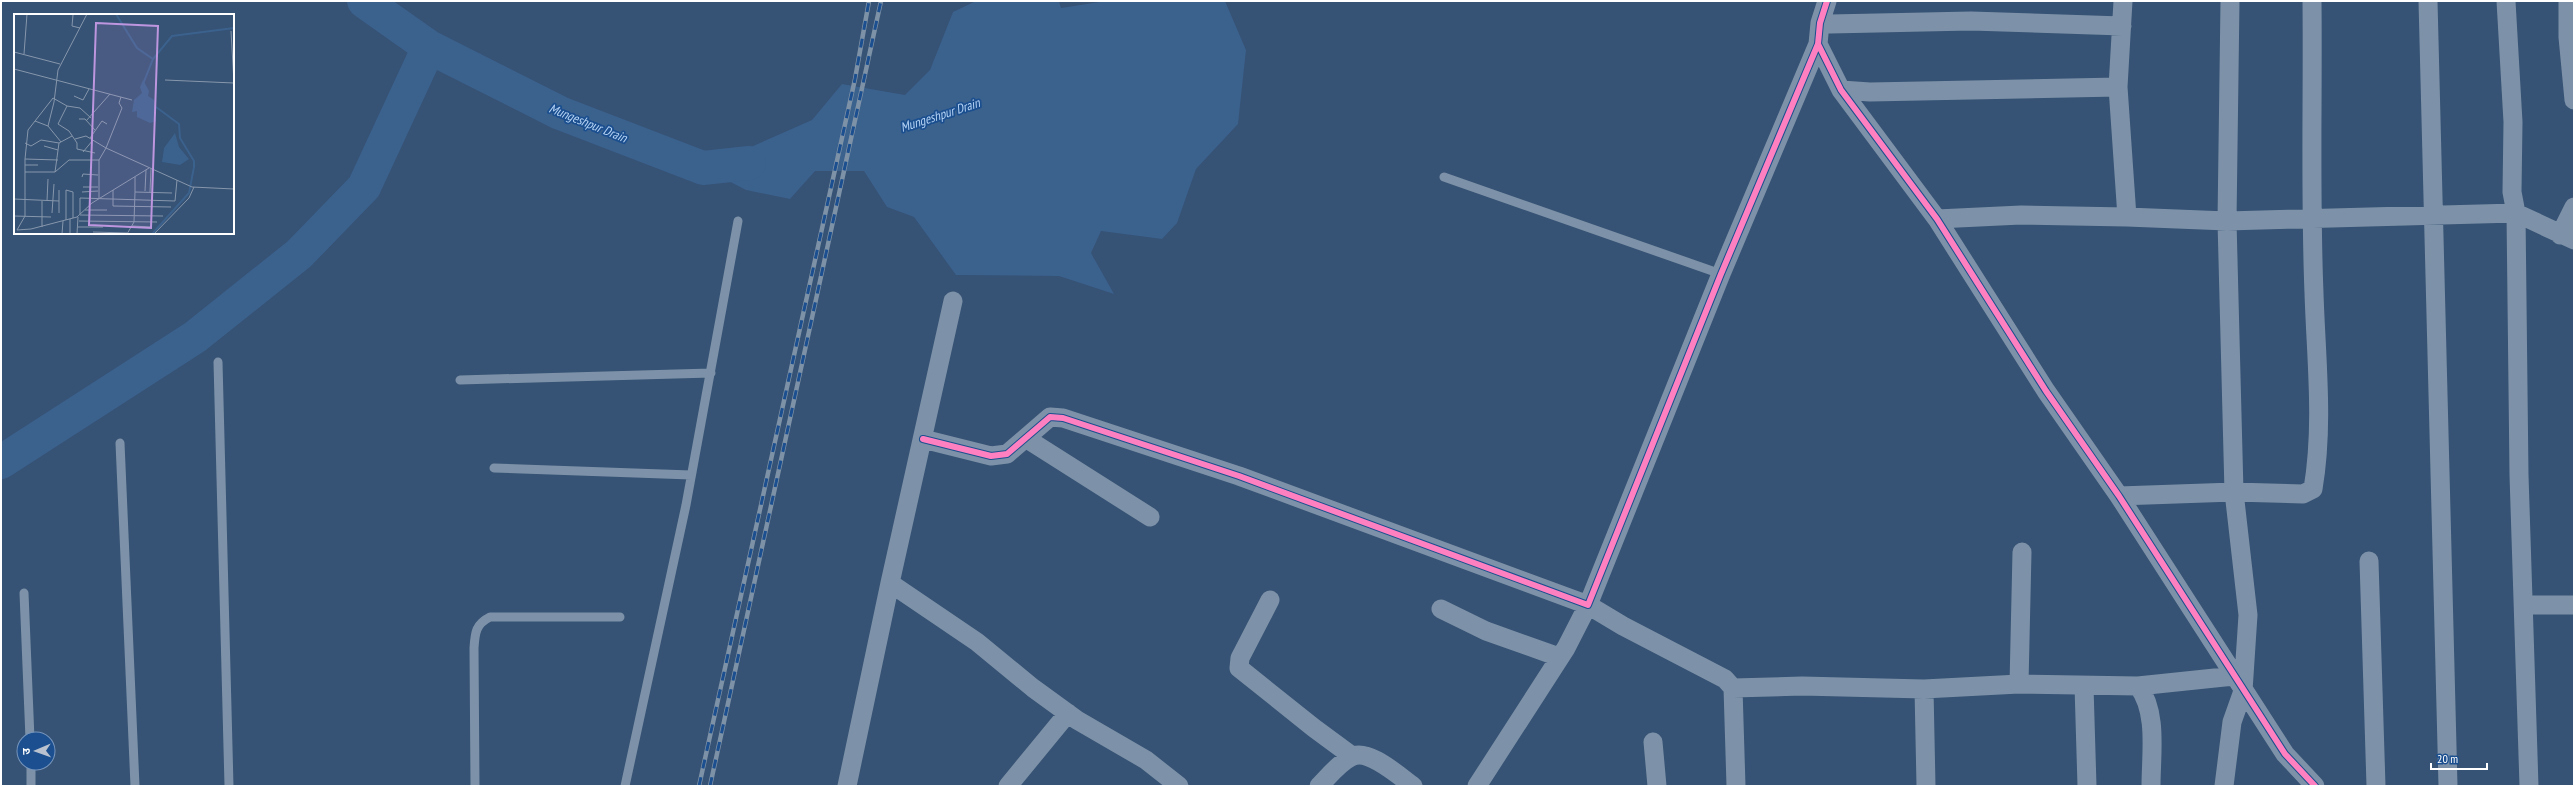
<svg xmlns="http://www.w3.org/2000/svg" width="2575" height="787" font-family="'PT Sans Narrow','Noto Sans Devanagari',sans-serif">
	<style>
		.water { fill: #3b618d }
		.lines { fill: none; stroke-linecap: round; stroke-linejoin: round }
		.river { stroke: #3b618d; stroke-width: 34 }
		.service { stroke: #7d92a8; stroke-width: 9 }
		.minor { stroke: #7d92a8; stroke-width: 19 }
		.rail-casing { stroke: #7e92a7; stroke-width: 4.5 }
		.rail { stroke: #1b4f8f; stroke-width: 3; stroke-dasharray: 9; stroke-linecap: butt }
		.cycleway-casing { stroke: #1b4f8f; stroke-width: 8 }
		.cycleway { stroke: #ff80c0; stroke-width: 6 }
		.labels { text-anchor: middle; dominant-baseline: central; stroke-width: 3.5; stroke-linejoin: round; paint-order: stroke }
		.water-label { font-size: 13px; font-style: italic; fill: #b5d3f5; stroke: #1b4f8f }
		.inset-river { fill: none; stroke: #3b618d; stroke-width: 2 }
		.inset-road { fill: none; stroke: #8697ac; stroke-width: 1 }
		.view { fill: #bd96df; fill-opacity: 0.15; stroke: #bd96df; stroke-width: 2 }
		.inset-edge { fill: none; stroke: #fff; stroke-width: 2 }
	</style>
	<rect width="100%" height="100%" fill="#365274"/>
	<path class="water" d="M976 1H1059L1061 8 1106 1H1225L1246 50 1238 124 1196 169 1177 223 1162 239 1101 231 1091 253 1114 294 1059 276 956 275 914 217 887 207 864 171H815L790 199 746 190 703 168 812 120 842 84 905 95 930 70 953 12Z"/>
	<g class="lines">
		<path class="river" d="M364 1 429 47 560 113 703 168 749 163
			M1 462 195 337 299 254 364 187 429 47"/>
		<path class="service" d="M1444 177 1721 274
			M218 362 229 786
			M460 380 711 373
			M120 443 135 786
			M494 468 691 475
			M24 593 30 739
			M31 763V786
			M475 786 474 648C475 632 476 624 490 617H620
			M625 786 686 505 738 221"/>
		<path class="minor" d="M2123 1 2118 87 2127 217 2227 221 2516 213 2574 240
			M2428 1 2448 786
			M2506 1 2513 122 2512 192 2516 213 2519 475 2529 786
			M2568 1V37L2574 100
			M1820 23 1830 24 1971 21 2122 26
			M1818 44 1841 90 1937 219 2046 391 2119 496 2285 754 2315 786
			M1841 90 1870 92 2118 87
			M1937 219 2021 215 2127 217
			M2560 235 2574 207
			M923 439 991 456 1007 454 1050 417 1063 418 1239 476 1588 605 1721 274 1818 44 1820 23 1827 1
			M1027 439 1150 517
			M2119 496 2234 492 2303 494 2313 489C2324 424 2316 358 2314 293 2310 195 2313 98 2312 1
			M2369 561 2376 786
			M890 583 977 642 1033 688 1077 720 1146 760 1179 786
			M1270 600 1240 658 1239 668 1314 728 1352 756
			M2525 605H2574
			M1441 609 1486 631 1559 657
			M2019 684 2022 552
			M2084 686 2087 786
			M2138 686C2158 712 2151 754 2151 786
			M1733 688 1802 686 1924 689 2019 684 2138 686 2234 676
			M1924 689 1926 786
			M1653 742 1657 786
			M847 786 890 583 953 301
			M1008 786 1068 713
			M1319 786C1329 776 1339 763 1351 757 1368 747 1400 777 1413 786
			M1477 786 1566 648 1588 605 1623 626 1725 679 1733 688 1736 786
			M2224 786 2232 722 2243 691 2248 615 2234 492 2227 221 2230 1"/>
		<g class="rail-casing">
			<path id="rail" d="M699 786 855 79 869 1
				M710 786 881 1"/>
		</g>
		<use href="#rail" class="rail"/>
		<g class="cycleway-casing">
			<path id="cycleway" d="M1818 44 1841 90 1937 219 2046 391 2119 496 2285 754 2315 786
				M923 439 991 456 1007 454 1050 417 1063 418 1239 476 1588 605 1721 274 1818 44 1820 23 1827 1"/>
		</g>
		<use href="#cycleway" class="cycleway"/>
	</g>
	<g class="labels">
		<g class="water-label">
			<text transform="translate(940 115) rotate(-18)">Mungeshpur Drain</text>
			<text transform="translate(588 123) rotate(22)">Mungeshpur Drain</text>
		</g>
	</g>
	<g transform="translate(14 14)">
		<rect width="220" height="220" fill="#365274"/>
		<path d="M129 66 135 77 134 82 140 86 143 94 140 95 142 107 136 109 123 103V97L118 98 120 86 128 79 126 73ZM161 119 165 133 175 145 166 151 148 148 150 134Z" fill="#3b618d"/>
		<path class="inset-river" d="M102 0 123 34 139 45M129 70 139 45 158 22 220 14M138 220 175 179 180 153V147L166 124 165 110 142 93"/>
		<path class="inset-road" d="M59 1 58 12 66 14M217 17 220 69M0 38 46 50M10 40 13 0M0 55 118 86M151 66 220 69M60 82 69 86 75 75M107 83 105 89 108 94 92 134 178 173 220 175M53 92 44 110 55 117 63 129V135L81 139M65 105H71L81 116M21 107 34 112M72 107 96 80M76 124 88 107 93 110M47 128 34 112 40 88 44 56 73 0M11 129 17 132 27 126 45 129M30 132 44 136M69 138 79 126M11 145 44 146M11 151H24M11 158H41L55 146H85L92 134 72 122 61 125M41 158 45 129 58 122M68 163 69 160 84 161M69 173H84M45 176V199M99 176V192L157 193M131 177 132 156M68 178 84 177M121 178V163M136 178 137 155M0 185 45 187M85 185V146M33 187 34 165M71 196H93M38 199 40 170M66 200V184L161 187 163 166M66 201 149 202M0 202 37 203M56 205V220M52 206V176L59 178V204M65 207 143 208M118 212 138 213M28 213V187M64 213H89M3 216 11 202V145L14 116 39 84 53 92 66 94 77 104M3 216 17 215 63 203 78 189 135 154M79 218 113 219M48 220 49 207M63 220 64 203M113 220 120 208 121 178 158 179M140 220 175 184 180 173"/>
		<path class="view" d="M82 9 144 12 137 214 75 211Z"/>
		<rect width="220" height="220" class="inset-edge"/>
	</g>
	<rect width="2575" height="787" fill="none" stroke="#ffffff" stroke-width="4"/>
	<g transform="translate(36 751) rotate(268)"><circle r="19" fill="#1b4f8f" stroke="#7695bc"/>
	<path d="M0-3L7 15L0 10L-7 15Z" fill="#b9c2ce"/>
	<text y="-6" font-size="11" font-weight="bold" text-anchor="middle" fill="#ffffff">उ</text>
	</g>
	<path d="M2431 763v6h56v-6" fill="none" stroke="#ffffff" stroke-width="2"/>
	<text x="2437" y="763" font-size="12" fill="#ffffff" stroke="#1b4f8f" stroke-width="3" paint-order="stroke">20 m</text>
</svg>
